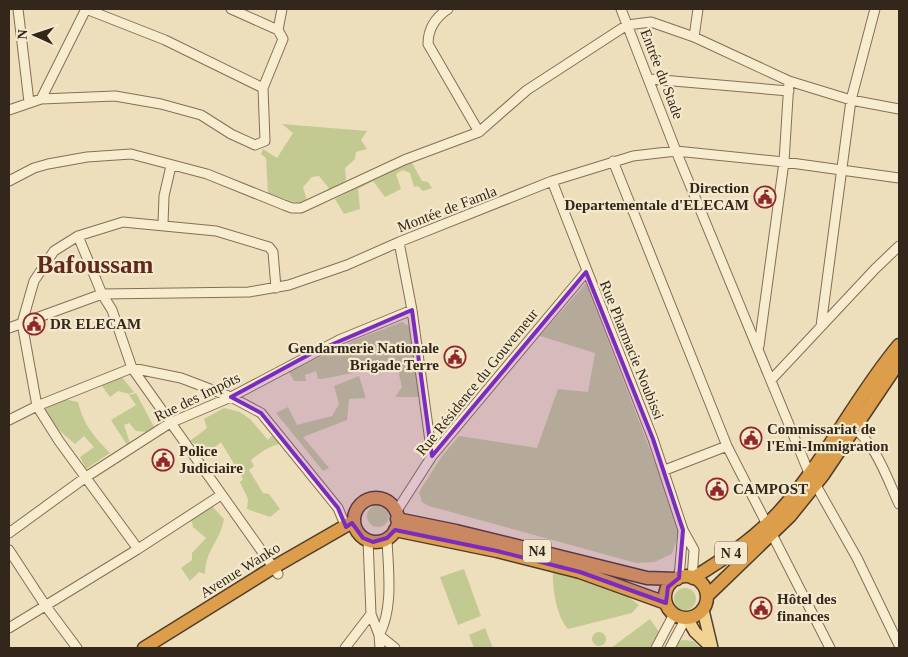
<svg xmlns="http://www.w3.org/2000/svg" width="908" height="657" font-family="'Times New Roman',serif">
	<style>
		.green { fill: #c3ca91 }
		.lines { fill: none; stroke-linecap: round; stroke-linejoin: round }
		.minor-casing { stroke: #846f56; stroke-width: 11 }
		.major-casing { stroke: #513d2b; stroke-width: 14 }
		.highway-casing { stroke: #513d2b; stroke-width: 15 }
		.minor { stroke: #f8eccf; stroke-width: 9 }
		.major { stroke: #f1d493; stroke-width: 11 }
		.highway { stroke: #dd9e4c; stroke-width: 12 }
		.marked { fill: #7b2cbf; fill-opacity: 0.2; stroke: #7b2cbf; stroke-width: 4; stroke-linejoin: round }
		.labels { text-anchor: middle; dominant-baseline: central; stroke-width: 4.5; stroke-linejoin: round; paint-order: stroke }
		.shield { fill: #f4e9cc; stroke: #6d6150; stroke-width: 1 }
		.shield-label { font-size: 14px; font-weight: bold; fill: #33271b }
		.street-label { font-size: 15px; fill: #33271b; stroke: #f4e9cc }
		.poi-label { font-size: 15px; font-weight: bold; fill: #33271b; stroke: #f4e9cc; text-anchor: start }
		.town-label { font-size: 25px; font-weight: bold; fill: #5f291b; stroke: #f4e9cc }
	</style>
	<rect width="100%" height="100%" fill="#eddebc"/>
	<path class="green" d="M282 124 367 131 361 140 367 149 356 152 355 159 345 168 346 180 332 192 319 176 312 177 303 187 308 204H301L268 194 266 158 261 154 263 149 277 158 293 133Z
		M407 161 412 163 422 181 428 182 432 188 423 191 418 186 414 187 410 173 403 170 396 174 401 189 385 197 373 181 358 189 360 209 344 214 335 199Z
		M586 283 680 528 672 554 654 562 636 563 429 506 422 502 419 492 442 456 459 436 537 448 558 389 588 392 595 353 540 336Z
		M402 322 409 326 422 397H395L402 387 397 366 378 368 322 379H318L316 371 305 375 306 381H294L289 372 355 340Z
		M121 376 134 392 129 394 118 391 110 397 102 386Z
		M359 376 366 398 349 399 347 420 303 437 329 468 323 471 276 413 288 407 297 425 332 416 339 404 334 386Z
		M136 393 154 427 146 432 136 431 129 423 124 425 130 443 127 445 111 420 136 405 129 395Z
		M64 399 78 402C83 424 94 437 110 453L86 469 80 457 94 447 84 436 75 444C64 434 49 424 44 408Z
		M224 408 240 412 250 419 268 440 276 431 285 443C272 444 261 452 251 460L254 466 249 470 263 493 269 494 280 509 270 517 247 509 248 499 240 482 243 479 221 442 202 458 191 447 195 444 190 441 207 428 204 419Z
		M210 504 224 519C219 544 206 548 205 574L199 572 190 581 181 568 192 560V553L206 538 193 527 191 518Z
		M367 516a11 11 0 1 1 22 0a11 11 0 1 1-22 0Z
		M464 569 481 616 458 625 440 577Z
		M553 569 620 591 639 605 632 613 568 629C556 616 552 587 553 569Z
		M674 599a11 11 0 1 1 22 0a11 11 0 1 1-22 0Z
		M650 619 659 632 650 648H611Z
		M485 628 493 648H474L469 635Z
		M592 639a7 7 0 1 1 14 0a7 7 0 1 1-14 0Z
		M684 640 693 641 701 648H675L679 641Z"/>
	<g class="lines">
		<g class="minor-casing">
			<path id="minor" d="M18 9 29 102
				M231 9 278 30 282 9
				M448 9C436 17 428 29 428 44L479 132
				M621 9 676 151 809 473 857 558 899 645
				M694 37 698 9
				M650 79 789 91
				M263 88 283 39 278 30
				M41 99 115 96 161 104 201 115 231 134 255 145 265 141 263 88 165 40 86 9
				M9 110 41 99 86 9
				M613 161 727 446 830 648
				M9 181 34 168 48 164 87 157 131 154 207 174 284 205 292 208H301L404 160 479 132 527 90 627 25 651 22 694 37 789 81 851 100 899 109
				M552 181 653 439 683 530 694 550 692 578
				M163 224 164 196 171 166
				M78 236 102 294 112 310 132 368 278 574
				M399 242 412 310 432 456
				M821 326 851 100 875 9
				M9 328 102 294 249 292 289 285 347 265 399 242 552 181 633 156 676 151 784 162 899 178
				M759 346 784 162 789 81
				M771 380 875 269 899 246
				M9 420 37 406 132 368 181 378 231 397 261 413 338 508 346 527
				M850 425C876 443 886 476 899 504
				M665 470 727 446
				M396 512 432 456 586 272
				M9 533 86 477 170 423 231 397 339 340 412 310
				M368 540 371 614 379 635 380 648
				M138 549 59 441 37 406 22 323 34 281 54 251 78 236 123 222 216 231 269 247 273 252 276 288
				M9 550 45 605 77 648
				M679 578 683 530
				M9 628 138 549 221 495
				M379 635C394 608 388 569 387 538
				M379 635 395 648
				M345 648 371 614
				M656 648 674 614
				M670 648 686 618"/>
		</g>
		<g class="major-casing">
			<path id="major" d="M703 610 712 648
				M687 618 695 632 712 648"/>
		</g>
		<g class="highway-casing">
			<path id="highway" d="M354 520a22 22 0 1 1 44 0a22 22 0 1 1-44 0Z
				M397 519 456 531 647 578 677 579
				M395 530 497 551 580 572 666 603
				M665 597a21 21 0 1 1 42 0a21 21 0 1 1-42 0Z
				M693 578C724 559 754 539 778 513 825 462 855 397 899 345
				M707 596 790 516 823 475 899 362
				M144 648 274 567 354 521"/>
		</g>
		<use href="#minor" class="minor"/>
		<use href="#major" class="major"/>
		<use href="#highway" class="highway"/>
	</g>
	<path class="marked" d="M586 272 653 439 683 530 679 578 668 587 666 603 580 572 497 551 395 530 387 538 373 542 363 538 352 523 346 527 338 508 261 413 231 397 312 353 412 310 432 456Z"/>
	<defs>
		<g id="civic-ring" transform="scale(1.125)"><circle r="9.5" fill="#f4e9cc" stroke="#922727" stroke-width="1.5"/><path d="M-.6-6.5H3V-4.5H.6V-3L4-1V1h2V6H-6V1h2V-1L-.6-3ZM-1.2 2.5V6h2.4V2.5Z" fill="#922727"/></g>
	</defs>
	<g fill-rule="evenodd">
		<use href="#civic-ring" x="765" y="197"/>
		<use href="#civic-ring" x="34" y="324"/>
		<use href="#civic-ring" x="455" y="357"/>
		<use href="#civic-ring" x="751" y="438"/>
		<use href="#civic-ring" x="163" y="460"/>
		<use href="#civic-ring" x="717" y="489"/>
		<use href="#civic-ring" x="761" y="608"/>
	</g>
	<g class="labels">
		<g class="shield">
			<rect x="523" y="539.5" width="28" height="23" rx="4"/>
			<rect x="715" y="541.5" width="32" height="23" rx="4"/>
		</g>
		<g class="shield-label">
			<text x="537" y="551">N4</text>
			<text x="731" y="553">N 4</text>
		</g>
		<g class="street-label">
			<text transform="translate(662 74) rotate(69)">Entrée du Stade</text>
			<text transform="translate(447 209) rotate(-21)">Montée de Famla</text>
			<text transform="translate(632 350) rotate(68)">Rue Pharmacie Noubissi</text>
			<text transform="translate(477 382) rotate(-51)">Rue Résidence du Gouverneur</text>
			<text transform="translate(197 397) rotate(-26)">Rue des Impôts</text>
			<text transform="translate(240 570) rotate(-32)">Avenue Wanko</text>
		</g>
		<g class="poi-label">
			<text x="749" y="188" text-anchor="end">Direction<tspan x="749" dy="17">Departementale d'ELECAM</tspan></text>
			<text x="50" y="324">DR ELECAM</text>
			<text x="439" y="348" text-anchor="end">Gendarmerie Nationale<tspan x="439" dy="17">Brigade Terre</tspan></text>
			<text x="767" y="429">Commissariat de<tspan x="767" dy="17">l'Emi-Immigration</tspan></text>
			<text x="179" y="451">Police<tspan x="179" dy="17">Judiciaire</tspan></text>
			<text x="733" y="489">CAMPOST</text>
			<text x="777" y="599">Hôtel des<tspan x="777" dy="17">finances</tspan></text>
		</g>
		<g class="town-label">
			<text x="95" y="264">Bafoussam</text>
		</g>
	</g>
	<rect width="908" height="657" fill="none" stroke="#33271b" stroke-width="20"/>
	<g transform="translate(35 35) rotate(273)" stroke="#f4e9cc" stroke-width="4" paint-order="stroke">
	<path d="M0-4L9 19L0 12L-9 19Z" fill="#33271b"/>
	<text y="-8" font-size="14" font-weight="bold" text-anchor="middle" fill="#33271b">N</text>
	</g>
</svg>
